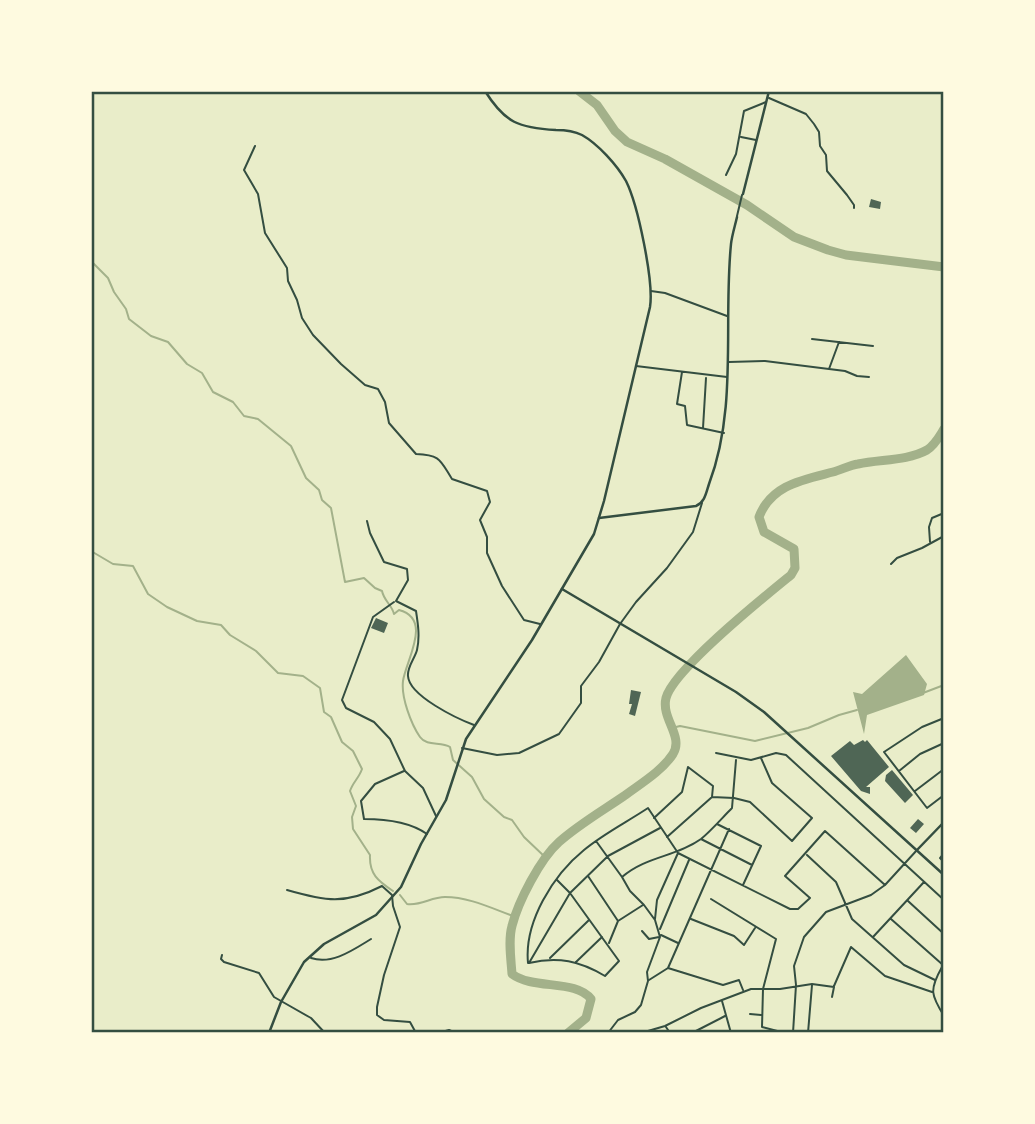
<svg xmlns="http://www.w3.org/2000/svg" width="1035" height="1124" font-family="'Open Sans',sans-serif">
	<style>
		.water { fill: #a3b18a }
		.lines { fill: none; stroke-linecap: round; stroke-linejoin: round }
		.stream { stroke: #a3b18a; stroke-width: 2 }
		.river { stroke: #a3b18a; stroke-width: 9 }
		.building { fill: #4f6655 }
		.minor { stroke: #344e41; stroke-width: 2 }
		.tertiary { stroke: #344e41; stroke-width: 2.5 }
		.secondary { stroke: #344e41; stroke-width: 2.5 }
		.neatline { fill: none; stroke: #344e41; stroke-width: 2.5 }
	</style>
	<rect width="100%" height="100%" fill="#e9edc9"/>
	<path class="water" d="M906 655 927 684 924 695 867 715 864 734 853 692 862 694Z"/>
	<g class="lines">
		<path class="stream" d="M91 261 108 278 114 292 126 309 129 319 151 336 168 342 187 364 202 373 213 392 233 402 244 416 258 419 291 446 306 478 319 490 322 500 331 508 345 582 364 578 375 588 382 591C384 601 392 605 394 614L399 610C433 619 406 660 403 681 401 697 411 724 420 737 427 747 441 741 450 747L453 760 472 777 484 799 504 817 512 820 524 837 545 857
			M91 551 113 564 133 566 148 594 167 607 197 621 221 625 230 635 256 651 278 673 303 676 320 688 324 712 331 717 342 742 353 751 362 769C359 778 353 782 350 791L356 806 352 817 353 829 370 855C369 874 378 881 393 891
			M923 693 944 685
			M672 728 680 726 755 741 808 728 839 715 857 710
			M400 895 407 904C421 906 431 897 445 897 470 897 493 909 516 917"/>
		<path class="river" d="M579 91 597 105 615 131 627 142 665 159 747 205 794 237 828 250 846 255 944 267
			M568 1033 586 1018 591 999C576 979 533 990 512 974 511 959 508 940 512 926 518 902 540 859 559 842 578 825 602 811 624 796 640 784 662 771 673 754 684 736 661 719 666 698 674 669 764 597 791 575L795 568 794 549 764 532 759 517C771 485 802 480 833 472 841 470 850 465 858 464 881 459 907 461 927 450 935 445 939 437 944 429"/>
	</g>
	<path class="building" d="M871 199 881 202 880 209 869 207Z
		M376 618 388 623 384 633 371 628Z
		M631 690 641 692 635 716 629 714 632 704H629Z
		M863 740 865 742 867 740 889 767 866 787H870V794L861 791 831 756 850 741 854 745Z
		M892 770 913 795 905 803 885 781 886 775Z
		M918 819 924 824 916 833 910 828Z"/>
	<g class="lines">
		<path class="minor" d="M769 98 806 114 814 124 819 132 820 146 826 155 827 171 847 195 854 205V208
			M741 137 756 140
			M255 146 244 170 258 194 265 233 287 268 288 281 297 300 302 318 313 335 341 364 365 385 378 389 385 402 389 423 416 454C441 455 440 460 452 479L487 491 490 502 480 520 487 537V553L502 586 524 620 540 624
			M726 175 736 154 744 111 766 102
			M737 216 742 195
			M651 291 665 293 727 316
			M812 339 873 346
			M729 362 765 361 845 371 857 376 869 377
			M636 366 727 377
			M829 369 839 342
			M682 372 677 404 685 406 687 425 724 433
			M703 428 706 378
			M367 521 370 533 384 562 407 569 408 580 396 601 416 611C418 624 420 637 417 650 415 658 407 667 408 676 409 696 458 719 474 725
			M930 542 929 527 932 518 944 513
			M891 564 897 558 922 548 944 536
			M394 602 373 617 342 700 346 708 374 722 390 739 405 771 423 788 436 816
			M944 718 922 727 884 752 927 808 944 795
			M462 748 497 755 519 753 559 734 581 703V686L599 662 620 624 636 602 667 568 693 532 702 503
			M716 753 751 760 776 753 786 755 944 900
			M404 771 375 784 361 801 364 819C384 819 410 822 427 834
			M899 771 920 754 944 743
			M915 791 944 769
			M712 797 734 798 750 802 792 841 812 818 772 783 761 758
			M654 818 682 792 688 767 713 786 712 797 667 837
			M717 824 761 846 743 885
			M701 839 752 865
			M596 841 622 877 630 891 644 905 655 920 660 937 647 972 648 981 641 1005 635 1012 618 1020 608 1033
			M944 853 940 858 944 862
			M807 855 836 882 852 919 904 965 935 980
			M588 876 618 921
			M622 877C646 856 676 857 701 839 712 830 722 818 732 808L736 760
			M287 890C325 901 345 905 382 886L392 895 393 906 400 927 384 975 377 1007V1015L384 1020 410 1022 416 1033
			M711 899 776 939 763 989 762 1027 785 1033
			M908 901 944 934
			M655 919 657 900 678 853
			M691 919 734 936 744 945 755 928
			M891 919 943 965
			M660 929 689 860
			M642 931 649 939 659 937
			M661 935 678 943
			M873 937 924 882
			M609 943 618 921 643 905
			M222 955 221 959 224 962 259 973 274 997 311 1018 325 1033
			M311 958C332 965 353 950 371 939
			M550 958 589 920
			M576 962 602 937
			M528 963C524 922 553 875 584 850 603 834 627 822 648 808L678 853 790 909H798L810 898 785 876 825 831 885 885
			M529 963C558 956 580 961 605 976L619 961 570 893 557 880
			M529 963 570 893 608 856 660 828
			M942 967C929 990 931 995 944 1016
			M668 968 723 985 739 980 743 990
			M649 980 668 968 729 829
			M834 986 851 947 885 976 932 992
			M722 1001 731 1033
			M750 1014 761 1015
			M666 1027 670 1033
			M185 1033H197
			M438 1033 449 1030 456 1033
			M641 1033 665 1026 701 1008 751 989H780L812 984 834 987 832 997
			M692 1033 725 1016
			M793 1033 796 985 794 966 804 937 826 912 871 895 885 885 917 850
			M808 1033 812 985"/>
		<path class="tertiary" d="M743 194 769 91
			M599 518 696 506C705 502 706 493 709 484 738 407 723 324 731 244 732 235 735 226 737 217
			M562 589 736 692 764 712 944 875
			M917 850 944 822"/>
		<path class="secondary" d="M269 1033 281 1002 304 962 324 944 376 915 401 887 421 844 446 800 466 739 532 640 594 534 604 501 650 307C654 282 638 205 626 181 617 165 598 144 582 135 574 131 565 130 556 130 519 128 505 123 485 91"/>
	</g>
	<rect width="1035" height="1124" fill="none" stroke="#fefae0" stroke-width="186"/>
	<rect x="93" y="93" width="849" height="938" class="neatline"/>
</svg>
